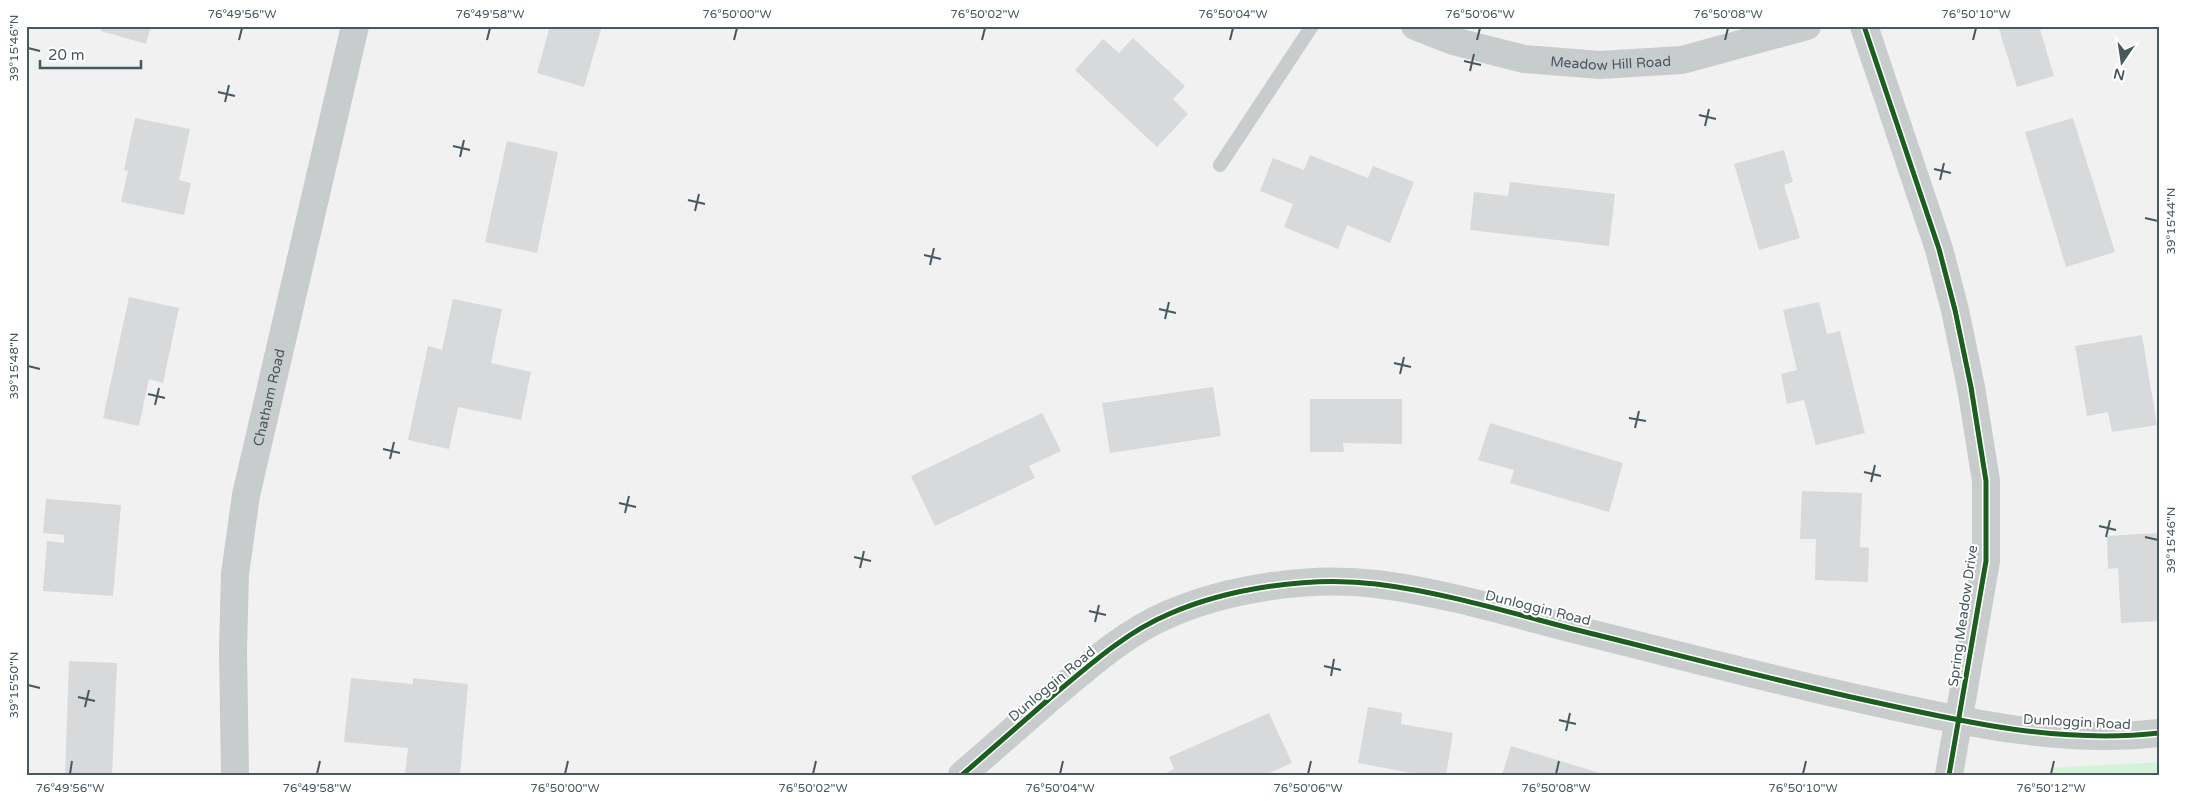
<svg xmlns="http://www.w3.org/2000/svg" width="2185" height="801" font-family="'Varela Round',sans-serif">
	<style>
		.green { fill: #d4f2da }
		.building { fill: #d8d9da }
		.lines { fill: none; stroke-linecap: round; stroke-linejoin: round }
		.lane { stroke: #c8cccd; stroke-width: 14 }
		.street { stroke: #c8cccd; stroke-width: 28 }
		.cycleway-casing { stroke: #fff; stroke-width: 8 }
		.cycleway { stroke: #1b5e20; stroke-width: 5 }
		.ticks { fill: none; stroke: #47585e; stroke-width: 2 }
		.labels { text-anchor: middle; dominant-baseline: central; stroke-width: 4; stroke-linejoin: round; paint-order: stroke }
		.street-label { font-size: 14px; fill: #47585e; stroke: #fff }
		.neatline { fill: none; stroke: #47585e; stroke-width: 2 }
		.ticks-label { font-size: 12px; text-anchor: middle; fill: #47585e }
	</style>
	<rect width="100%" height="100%" fill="#f1f1f1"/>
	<path class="green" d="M2159 762V775H2050L2049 768Z"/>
	<path class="building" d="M102 26H151L146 44 101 31Z
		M550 26H602L584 87 537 73Z
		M1998 26H2039L2054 76 2017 87Z
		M1133 38 1185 86 1173 99 1188 114 1157 147 1075 70 1103 39 1119 53Z
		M135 118 190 129 179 180 191 183 184 215 121 202 128 171 124 170Z
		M2073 118 2115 252 2066 267 2025 132Z
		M507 141 558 152 537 253 485 242Z
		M1784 150 1793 182 1784 185 1800 238 1759 250 1734 164Z
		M1310 155 1368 178 1373 166 1414 182 1390 243 1347 225 1338 249 1284 227 1293 204 1260 191 1273 158 1304 170Z
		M1510 182 1615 194 1609 246 1470 230 1474 192 1508 196Z
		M129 297 179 308 163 383 149 379 139 426 103 418Z
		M453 299 502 309 491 363 531 372 521 420 458 407 449 449 408 440 428 346 442 350Z
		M1819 302 1827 334 1840 331 1865 433 1816 445 1804 400 1787 404 1781 374 1797 370 1783 310Z
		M2142 335 2157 425 2112 432 2108 412 2087 416 2075 346Z
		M1213 387 1221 436 1110 453 1102 403Z
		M1310 399H1402V444L1343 443 1344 452H1310Z
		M1042 413 1061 451 1029 466 1035 478 935 526 911 476Z
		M1490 423 1623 463 1609 512 1510 483 1514 470 1478 460Z
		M1802 491 1862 493 1860 547 1869 548 1868 582 1815 580 1816 539H1800Z
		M46 499 121 505 113 596 43 591 47 541 64 543V535L43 533Z
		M2159 533V621L2121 623 2118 568 2108 569 2107 536Z
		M69 661 117 663 112 775H65Z
		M351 678 413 684V678L468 684 460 775H405L408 748 344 742Z
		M1368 707 1402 713 1401 724 1453 733 1446 775H1422L1358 763Z
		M1269 713 1292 763 1265 775H1162L1174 769 1169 757Z
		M1511 746 1603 774V775H1502Z"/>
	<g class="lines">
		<path class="lane" d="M1220 165 1312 26"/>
		<g class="street">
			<path id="s1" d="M1415 26 1453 41 1524 59 1600 65 1682 60 1807 26"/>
			<path d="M1864 26 1939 249 1955 310 1971 387 1986 481V561L1949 775"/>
			<path id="s2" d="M235 775 233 650 235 574 246 495 355 26"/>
			<path d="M962 775C991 750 1020 724 1049 699 1086 668 1124 633 1169 614 1228 588 1311 576 1376 584 1441 592 1505 611 1569 628 1671 653 1772 680 1874 702 1968 723 2062 744 2159 733"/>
		</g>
		<g class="cycleway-casing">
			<path id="cycleway" d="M1864 26 1939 249 1955 310 1971 387 1986 481V561L1949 775
				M962 775C991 750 1020 724 1049 699 1086 668 1124 633 1169 614 1228 588 1311 576 1376 584 1441 592 1505 611 1569 628 1671 653 1772 680 1874 702 1968 723 2062 744 2159 733"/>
		</g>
		<use href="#cycleway" class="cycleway"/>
	</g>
	<path class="ticks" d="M239 40 242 28M487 40 490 28M734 40 737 28M982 40 985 28M1230 40 1233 28M1477 40 1480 28M1725 40 1728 28M1973 40 1976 28M28 48 40 51M1464 61 1481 65M1470 71 1474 54M218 92 235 96M225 102 229 85M1699 115 1716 119M1705 126 1709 109M453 146 470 150M460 157 464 140M1934 169 1951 173M1940 180 1944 163M688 200 705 204M695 211 699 194M2145 218 2158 221M924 255 941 259M930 265 934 248M1159 309 1176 313M1165 319 1169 302M1394 363 1411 367M28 366 40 369M1400 374 1404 357M148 394 165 398M155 405 159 388M1629 418 1646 421M1635 428 1639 411M383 449 400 453M390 459 394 442M1864 472 1881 476M1871 482 1875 465M619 503 636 507M625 513 629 496M2099 526 2116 530M2106 537 2110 520M2145 537 2158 540M854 557 871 561M860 568 864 551M1089 611 1106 615M1095 622 1099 605M1324 666 1341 670M1331 676 1334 659M28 685 40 688M78 697 95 701M85 707 89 690M1559 720 1576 724M1566 731 1570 713M70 774 72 761M317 774 320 761M565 774 568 761M813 774 816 761M1060 774 1063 761M1308 774 1311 761M1556 774 1559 761M1803 774 1806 761M2051 774 2054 761"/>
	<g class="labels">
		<g class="street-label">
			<text stroke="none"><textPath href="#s1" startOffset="201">Meadow Hill Road</textPath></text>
			<text stroke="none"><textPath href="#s2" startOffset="381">Chatham Road</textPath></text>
			<text transform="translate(1538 608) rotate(14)">Dunloggin Road</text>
			<text transform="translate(1963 616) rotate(-82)">Spring Meadow Drive</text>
			<text transform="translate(1052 684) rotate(-40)">Dunloggin Road</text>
			<text transform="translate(2077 722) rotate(3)">Dunloggin Road</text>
		</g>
	</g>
	<rect width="2185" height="801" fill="none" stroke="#ffffff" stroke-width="55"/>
	<g transform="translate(2122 62) rotate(193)" stroke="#ffffff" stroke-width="4" paint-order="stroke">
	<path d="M0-4L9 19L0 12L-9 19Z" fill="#47585e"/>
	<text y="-8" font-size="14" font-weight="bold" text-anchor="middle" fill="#47585e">N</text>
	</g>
	<path d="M40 60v8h101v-8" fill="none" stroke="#47585e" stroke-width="2.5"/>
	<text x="48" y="60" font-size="15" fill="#47585e" stroke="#ffffff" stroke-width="4" paint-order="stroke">20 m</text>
	<rect x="28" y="28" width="2130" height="746" class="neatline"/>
	<g class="ticks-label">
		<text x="242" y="18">76°49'56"W</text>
		<text x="490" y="18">76°49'58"W</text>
		<text x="737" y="18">76°50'00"W</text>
		<text x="985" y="18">76°50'02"W</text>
		<text x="1233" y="18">76°50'04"W</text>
		<text x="1480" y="18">76°50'06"W</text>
		<text x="1728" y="18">76°50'08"W</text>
		<text x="1976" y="18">76°50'10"W</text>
		<text transform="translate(14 48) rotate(-90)" y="4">39°15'46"N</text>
		<text transform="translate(2171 221) rotate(-90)" y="4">39°15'44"N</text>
		<text transform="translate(14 366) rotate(-90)" y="4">39°15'48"N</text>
		<text transform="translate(2171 540) rotate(-90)" y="4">39°15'46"N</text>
		<text transform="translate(14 685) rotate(-90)" y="4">39°15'50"N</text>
		<text x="70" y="792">76°49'56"W</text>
		<text x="317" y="792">76°49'58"W</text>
		<text x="565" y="792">76°50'00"W</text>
		<text x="813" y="792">76°50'02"W</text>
		<text x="1060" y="792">76°50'04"W</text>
		<text x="1308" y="792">76°50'06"W</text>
		<text x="1556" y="792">76°50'08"W</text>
		<text x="1803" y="792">76°50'10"W</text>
		<text x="2051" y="792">76°50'12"W</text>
	</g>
</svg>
